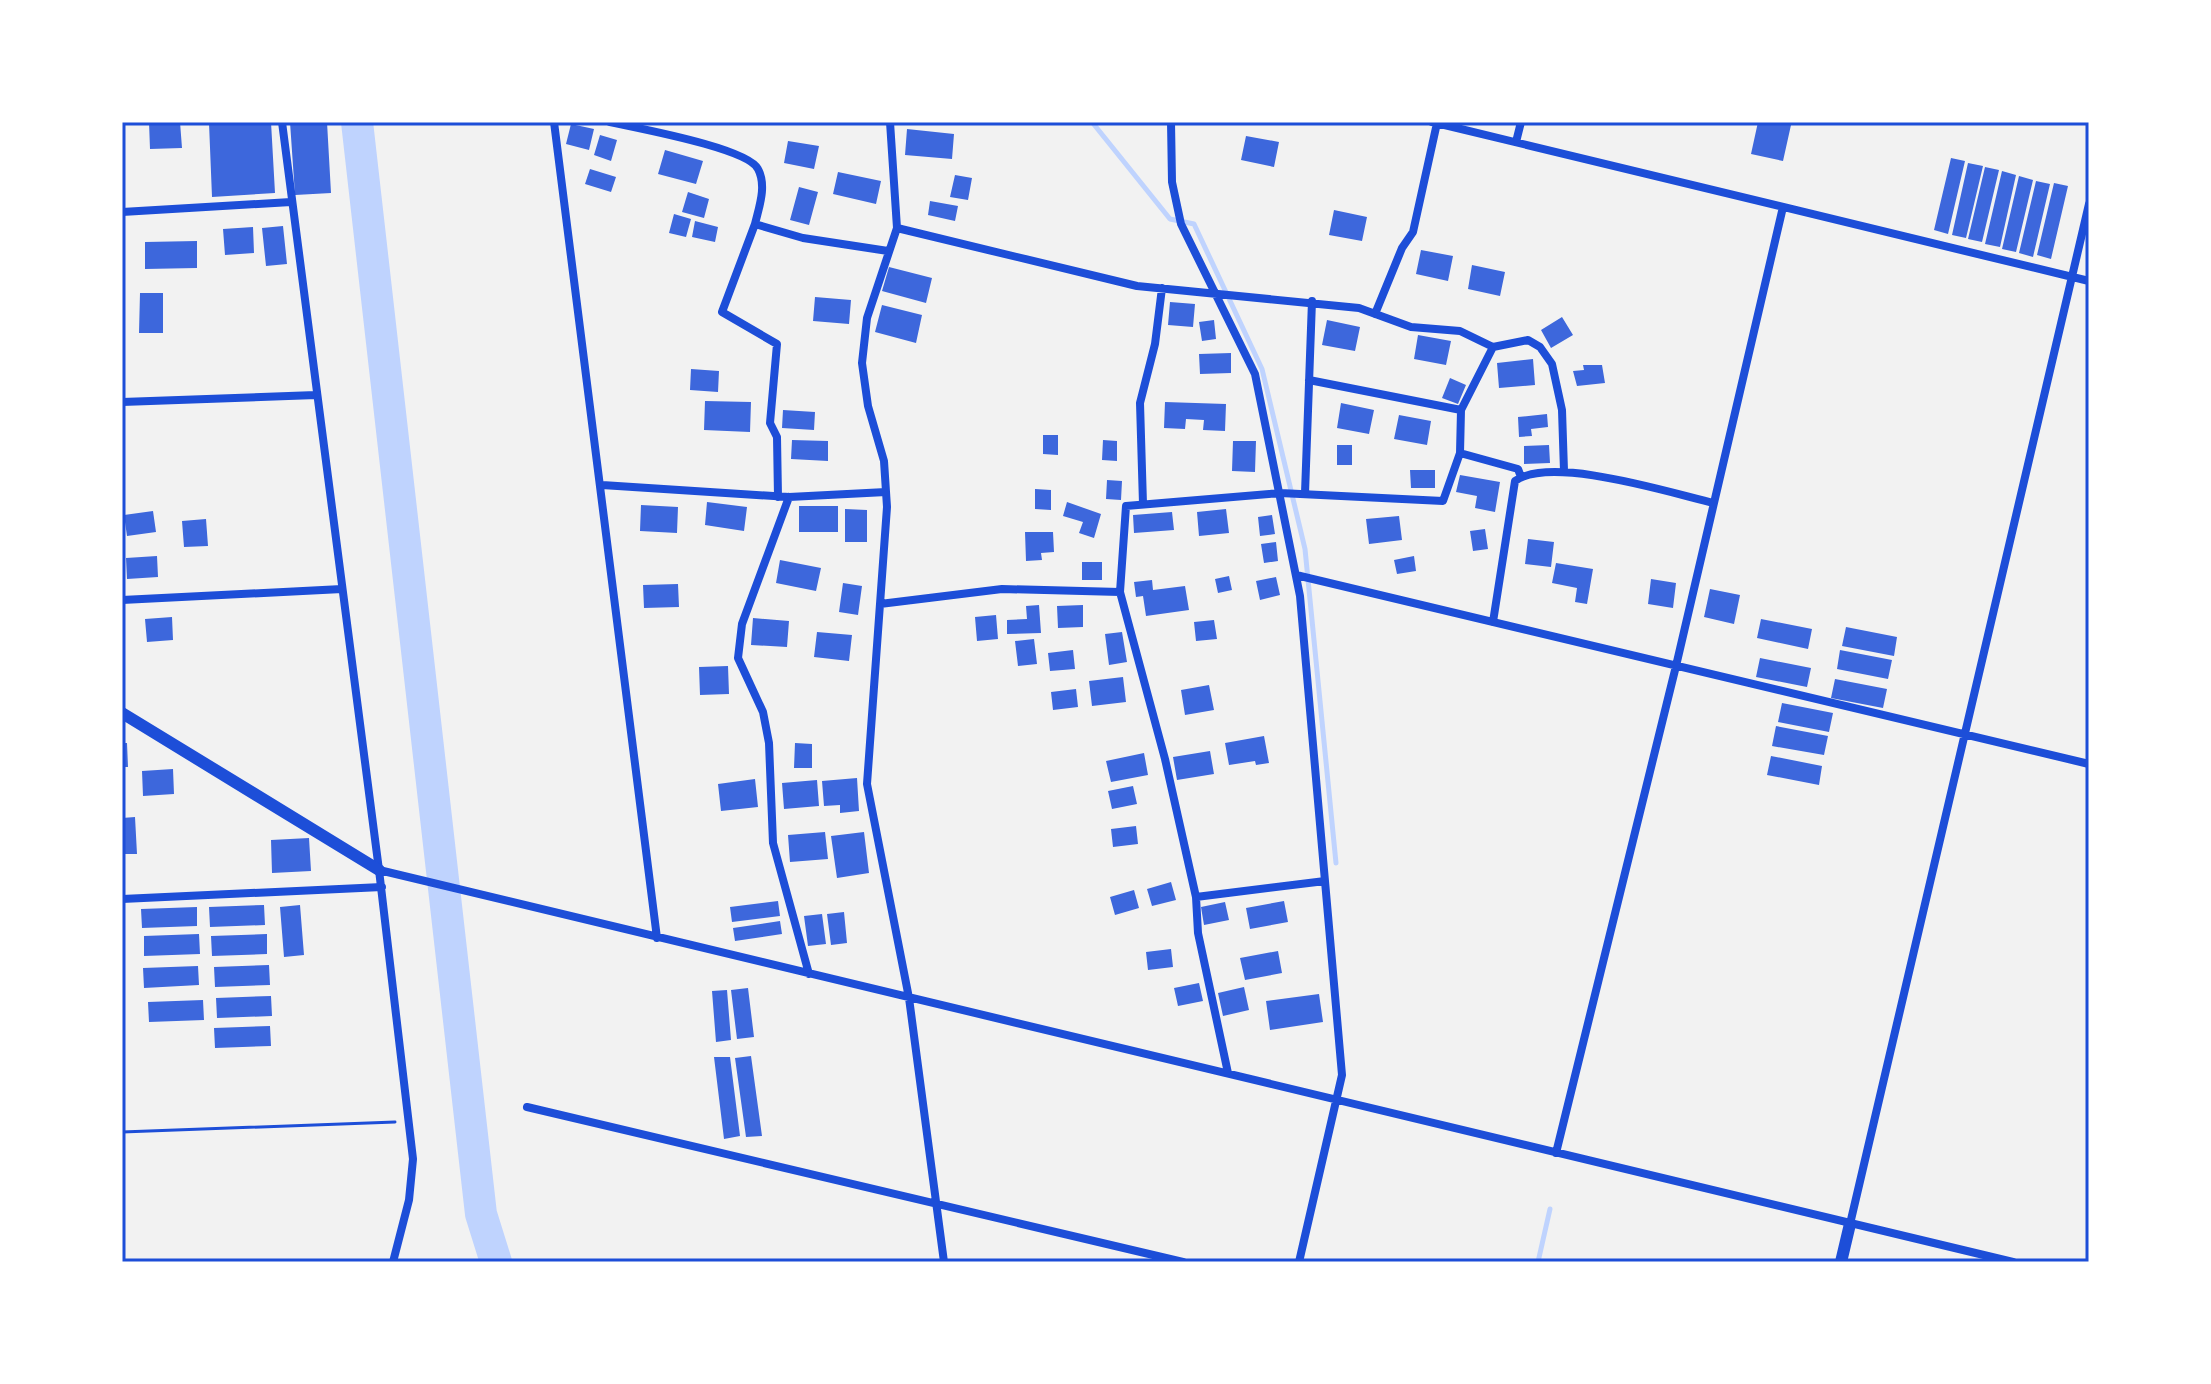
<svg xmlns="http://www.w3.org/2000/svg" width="2211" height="1384" font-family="'Asap Condensed',sans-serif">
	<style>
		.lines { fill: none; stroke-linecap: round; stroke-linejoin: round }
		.stream { stroke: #bfd3fe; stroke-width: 5 }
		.river { stroke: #bfd3fe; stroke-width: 32 }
		.building { fill: #3d67dc }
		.path { stroke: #1d4ed8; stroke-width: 3 }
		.minor { stroke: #1d4ed8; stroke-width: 8 }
		.tertiary { stroke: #1d4ed8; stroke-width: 12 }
		.neatline { fill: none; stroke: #1d4ed8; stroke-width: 3 }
	</style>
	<rect width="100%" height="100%" fill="#f2f2f2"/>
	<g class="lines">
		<path class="stream" d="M1092 122 1170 219 1194 224 1262 369 1305 549 1336 863
			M1538 1262 1550 1209"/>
		<path class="river" d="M357 122 481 1214 496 1262"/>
	</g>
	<path class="building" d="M149 122H180L182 148 150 149Z
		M271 122 275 193 212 197 209 123Z
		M290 122H327L331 193 295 195Z
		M1758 122 1791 125 1783 161 1751 154Z
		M571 124 594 129 589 150 566 144Z
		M907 129 954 134 952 159 905 155Z
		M600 135 617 140 611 161 594 155Z
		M1246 136 1279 142 1274 167 1241 160Z
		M788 141 819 146 814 169 784 163Z
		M665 150 703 161 696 184 658 174Z
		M1951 158 1965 161 1948 234 1934 230Z
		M1968 163 1983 166 1966 238 1952 235Z
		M1985 167 1999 170 1982 242 1968 239Z
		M590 169 616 177 611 192 585 184Z
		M2002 171 2016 175 2000 247 1985 244Z
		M838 172 881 181 876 204 833 194Z
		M955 175 972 178 968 200 950 197Z
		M2019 176 2033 180 2016 252 2002 249Z
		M2036 181 2050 184 2033 257 2019 253Z
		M2054 183 2068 186 2051 259 2037 255Z
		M799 187 818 192 809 225 790 220Z
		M688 192 709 199 704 218 682 212Z
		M930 201 958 206 955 221 928 215Z
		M1334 210 1367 217 1362 241 1329 235Z
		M674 214 691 219 686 237 669 233Z
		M695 221 718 227 715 242 692 237Z
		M283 226 287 264 266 266 262 228Z
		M253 227 254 253 225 255 223 229Z
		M197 241V268L145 269V242Z
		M1421 250 1453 256 1448 281 1416 274Z
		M1472 265 1505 272 1500 296 1468 289Z
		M889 267 932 278 926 303 882 291Z
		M140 293H163V333H139Z
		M815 297 851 300 849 324 813 321Z
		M1170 302 1195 304 1193 327 1168 325Z
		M882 305 922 315 916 343 875 332Z
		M1562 317 1573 335 1551 348 1541 330Z
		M1214 320 1216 339 1202 341 1199 322Z
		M1327 320 1360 327 1355 351 1322 345Z
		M1418 335 1451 341 1446 365 1414 359Z
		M1231 353V373L1200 374 1199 354Z
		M1533 359 1535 385 1499 388 1497 363Z
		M1583 365H1602L1605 383 1577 386 1573 371 1584 370Z
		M691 369 719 371 718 392 690 390Z
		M1450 378 1466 385 1458 404 1442 398Z
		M705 401 751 402 750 432 704 430Z
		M1165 402 1226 404 1225 431 1203 430 1204 420 1186 419 1185 429 1164 428Z
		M1341 403 1374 410 1369 434 1337 428Z
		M783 410 815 412 814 430 782 428Z
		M1547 414 1548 427 1531 429 1532 436 1519 437 1518 417Z
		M1399 415 1431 421 1427 445 1394 439Z
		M1043 435H1058V455L1043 454Z
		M792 440 828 441V461L791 459Z
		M1103 440 1117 441V461L1102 460Z
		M1233 441H1256L1255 472 1232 471Z
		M1337 445H1352V465H1337Z
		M1549 445 1550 463 1524 464V446Z
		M1410 470H1435V488H1411Z
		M1460 475 1500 482 1495 512 1475 508 1477 496 1456 492Z
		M1107 480 1122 481 1121 500 1106 499Z
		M1035 489 1051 490V510L1035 509Z
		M707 502 747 507 744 531 705 525Z
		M1067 502 1101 514 1094 538 1079 533 1083 522 1063 516Z
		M641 505 678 507 677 533 640 531Z
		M799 506H838V532H799Z
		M845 509 867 510V542H845Z
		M1226 509 1229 533 1199 536 1197 512Z
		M153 511 156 532 127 536 124 515Z
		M1172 512 1174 530 1134 533 1133 515Z
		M1272 515 1275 534 1260 536 1258 517Z
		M1399 516 1402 540 1369 544 1366 519Z
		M206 519 208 546 184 547 182 521Z
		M1485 529 1488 549 1473 551 1470 531Z
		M1025 532H1053L1054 552 1041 553 1042 560 1026 561Z
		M1528 539 1554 542 1551 567 1525 564Z
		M1276 542 1278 561 1264 563 1261 544Z
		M157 556 158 577 127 579 126 558Z
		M1414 556 1416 571 1397 574 1394 560Z
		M780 560 821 568 816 591 776 583Z
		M1082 562H1102V580H1082Z
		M1556 563 1593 569 1587 604 1575 602 1577 588 1552 583Z
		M1229 576 1232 590 1218 593 1215 579Z
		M1276 577 1280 595 1260 600 1256 581Z
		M1651 579 1676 583 1673 608 1648 604Z
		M1152 580 1153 590 1185 586 1189 610 1146 616 1143 596 1136 597 1134 582Z
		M843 583 862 586 858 615 839 612Z
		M678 584 679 607 644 608 643 585Z
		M1710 589 1740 595 1734 624 1704 617Z
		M1039 605 1041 633 1007 634V620L1027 619 1026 606Z
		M1083 605V627L1058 628 1057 606Z
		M996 615 998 639 977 641 975 617Z
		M172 617 173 640 147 642 145 619Z
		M753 618 789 621 787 647 751 645Z
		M1761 619 1812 629 1808 649 1757 638Z
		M1214 620 1217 639 1196 641 1194 622Z
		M1846 627 1897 637 1894 656 1842 646Z
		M817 632 852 635 849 661 814 657Z
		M1122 632 1127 662 1109 665 1105 634Z
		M1034 639 1037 664 1018 666 1015 641Z
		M1073 650 1075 669 1050 671 1048 653Z
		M1840 650 1892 660 1888 679 1837 669Z
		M1760 658 1811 668 1807 687 1756 677Z
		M728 666 729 694 700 695 699 667Z
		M1123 677 1126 702 1092 706 1089 681Z
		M1835 679 1887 689 1883 708 1831 698Z
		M1209 685 1214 710 1185 715 1181 690Z
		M1076 689 1078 707 1053 710 1051 692Z
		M1782 703 1833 713 1829 732 1778 722Z
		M1776 726 1828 736 1824 755 1772 746Z
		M1264 736 1269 763 1256 765 1255 761 1229 765 1225 743Z
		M122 743H127L128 767H122Z
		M795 743 812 744V768H794Z
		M1210 751 1214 774 1177 780 1173 757Z
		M1144 753 1148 775 1111 782 1106 761Z
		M1771 756 1822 766 1819 785 1767 775Z
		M173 769 174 794 143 796 142 771Z
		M857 778 859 811 840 813V805L824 806 822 781Z
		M755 779 758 807 721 811 718 784Z
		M817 780 819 806 784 809 782 783Z
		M1133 786 1137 804 1112 809 1108 791Z
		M135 817 137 854H122V818Z
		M1136 826 1138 844 1113 847 1111 829Z
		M825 832 828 859 790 862 788 835Z
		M864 832 869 873 837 878 831 836Z
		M309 838 311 871 272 873 271 840Z
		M1171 882 1176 900 1152 906 1147 889Z
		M1134 890 1139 908 1115 915 1110 897Z
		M778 901 780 916 732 922 730 907Z
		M1284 901 1288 922 1250 929 1246 908Z
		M1225 902 1229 920 1204 925 1201 907Z
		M264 905 265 925 210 927 209 907Z
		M300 905 304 955 284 957 280 907Z
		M197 907V926L142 928 141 909Z
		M844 912 847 943 831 945 827 914Z
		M822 914 826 944 808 946 804 916Z
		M780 921 782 934 735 941 733 928Z
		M199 934 200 954 144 956V936Z
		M267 934V954L212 956 211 936Z
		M1171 949 1173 967 1148 970 1146 952Z
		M1278 951 1282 973 1245 980 1240 958Z
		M269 965 270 985 215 987 214 967Z
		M198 966 199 985 144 988 143 968Z
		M1199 983 1203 1001 1178 1006 1174 988Z
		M1244 987 1249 1010 1223 1016 1218 993Z
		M748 988 754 1037 737 1039 731 990Z
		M727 990 731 1040 716 1042 712 991Z
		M1319 994 1323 1022 1270 1030 1266 1001Z
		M271 996 272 1016 217 1018 216 998Z
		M203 1000 204 1020 149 1022 148 1002Z
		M270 1026 271 1046 215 1048 214 1028Z
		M751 1056 762 1136 746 1137 735 1058Z
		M714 1057H730L740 1136 724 1139Z"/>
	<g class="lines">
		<path class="path" d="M122 1132 395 1122"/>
		<path class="minor" d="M282 122 379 870 2013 1262
			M554 122 657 938
			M610 122C636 128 748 148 758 169 767 186 759 207 755 224L803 238 888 251
			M890 122 897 228 867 318 862 363 868 406 884 461 887 507 867 784 909 998 944 1262
			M1171 122 1172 182 1181 224 1255 374 1300 596 1342 1075 1299 1262
			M1432 122 2089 281
			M1516 142 1521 122
			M122 212 291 202
			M755 224 722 312 777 344 770 423 777 437 778 497
			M897 228 1137 286 1359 308 1411 327 1460 331 1493 347 1528 340 1540 347 1552 364 1562 410 1564 471
			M1375 314 1402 248 1413 232 1437 123
			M122 402 316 395
			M1461 410 1493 347
			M1460 453 1518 469 1521 477
			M602 485 789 497 886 492
			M1305 493 1312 301
			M789 497 742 624 738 658 763 712 769 743 773 843 809 974
			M1143 504 1140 403 1155 344 1162 288
			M1296 575 2089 764
			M122 600 342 589
			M880 604 1002 589 1120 592
			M1493 622 1515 481C1551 455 1671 493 1714 503
			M379 870 413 1159 409 1200 393 1262
			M1196 897 1325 881
			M122 899 382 887
			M1228 1073 1198 933 1196 897 1165 759 1120 592 1126 506 1280 493 1443 501 1460 453 1461 410 1309 380
			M527 1107 1183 1262
			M1556 1153 1676 666 1783 207
			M1850 1224 2089 204"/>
		<path class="tertiary" d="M122 713 379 870
			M1841 1262 1850 1224"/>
	</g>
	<rect width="2211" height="1384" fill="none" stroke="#ffffff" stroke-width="248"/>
	<rect x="124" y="124" width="1963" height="1136" class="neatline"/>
</svg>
